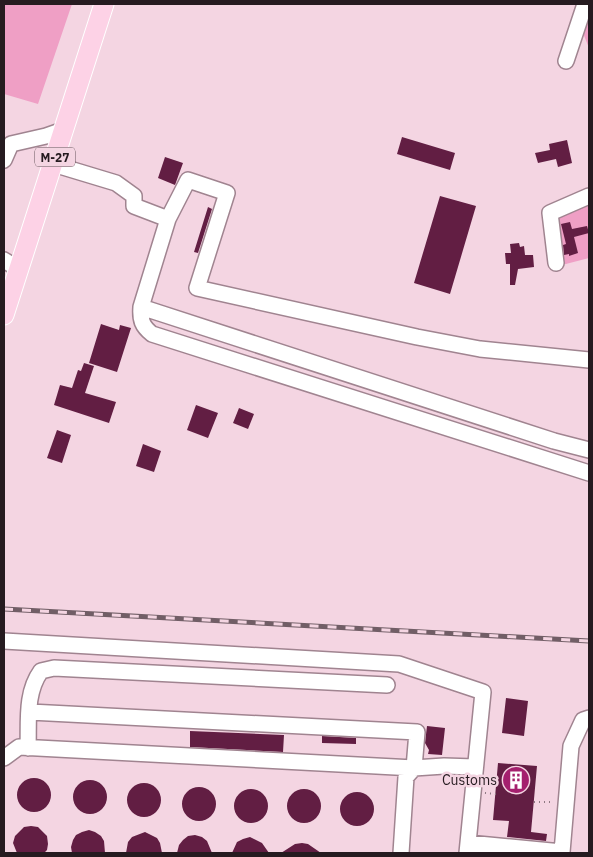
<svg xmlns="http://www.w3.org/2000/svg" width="593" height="857" font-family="'IBM Plex Sans',sans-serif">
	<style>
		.green { fill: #ef9fc5 }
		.building { fill: #621e43 }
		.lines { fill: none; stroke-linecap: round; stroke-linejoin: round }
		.minor-casing { stroke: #a08490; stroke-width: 18 }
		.major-casing { stroke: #fff; stroke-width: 21 }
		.path { stroke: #8e7982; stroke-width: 2; stroke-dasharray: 1 4; stroke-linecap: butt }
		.minor { stroke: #fff; stroke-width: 15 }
		.major { stroke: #fdd2e6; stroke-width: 19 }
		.rail-casing { stroke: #715e66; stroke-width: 5 }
		.rail { stroke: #f4d5e2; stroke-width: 3; stroke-dasharray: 9; stroke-linecap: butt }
		.labels { text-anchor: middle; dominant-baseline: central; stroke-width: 5; stroke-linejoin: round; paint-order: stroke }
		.shield { fill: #f4d5e2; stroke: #64535a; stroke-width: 1 }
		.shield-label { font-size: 12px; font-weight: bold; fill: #261b20 }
		.poi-label { font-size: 14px; fill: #261b20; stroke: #f4d5e2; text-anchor: end }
	</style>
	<rect width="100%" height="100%" fill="#f4d5e2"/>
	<path class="green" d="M4 4H72L38 104 4 94Z
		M589 17V48L581 28 586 18Z
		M589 205V258L562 265 555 219Z"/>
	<path class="building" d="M402 137 455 153 450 170 397 154Z
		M567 140 572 163 558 167 556 159 538 163 535 153 550 150 549 144Z
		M165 157 183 163 175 185 158 178Z
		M440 196 476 206 450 294 414 283Z
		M208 207 212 209 198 253 194 252Z
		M570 222 572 229 587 226 589 233 574 237 578 253 569 256V254L564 255 563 245 566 244 561 224Z
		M519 243 520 247 524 246 525 255H533L534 267 518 269 515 285H510V264H506L505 253H511L510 244Z
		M101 324 119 330 120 325 131 328 117 372 89 363Z
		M84 363 94 366 85 393 116 402 109 423 54 405 60 385 72 388 78 370 81 371Z
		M196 405 218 413 208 438 187 430Z
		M239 408 254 414 248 429 233 423Z
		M57 430 71 435 62 463 47 458Z
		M143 444 161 451 154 472 136 466Z
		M506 698 528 701 524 736 502 733Z
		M427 726 445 728 442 755 428 754 429 750 425 743Z
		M190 731 284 735 283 752 190 747Z
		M322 736 356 738V744L322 743Z
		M498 763 537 766 531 832 547 834 546 841 507 837 509 821 493 820Z
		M17 795a17 17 0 1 1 34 0a17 17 0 1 1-34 0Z
		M73 797a17 17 0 1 1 34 0a17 17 0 1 1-34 0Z
		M127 800a17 17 0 1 1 34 0a17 17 0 1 1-34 0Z
		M182 804a17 17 0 1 1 34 0a17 17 0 1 1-34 0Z
		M234 806a17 17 0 1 1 34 0a17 17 0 1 1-34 0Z
		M287 806a17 17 0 1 1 34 0a17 17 0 1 1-34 0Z
		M340 809a17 17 0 1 1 34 0a17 17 0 1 1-34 0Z
		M31 826 38 827 47 836 48 844 47 850 44 853H17L13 843 15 836 24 827Z
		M89 830 95 832 101 836 104 841 105 853H72L71 847 73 840 76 835 82 832Z
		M145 832 157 838 160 843 162 853H126L128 842 132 837Z
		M195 835 202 837 207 841 212 853H177L179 845 183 840 188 836Z
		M250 837 262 843 269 853H232L237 842 243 839Z
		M302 843 308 844 321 853H281L295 844Z"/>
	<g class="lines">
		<g class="minor-casing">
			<path id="minor" d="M566 61 585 4
				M4 160 11 144 46 136 63 130
				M53 164 116 183 134 196V206L168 219
				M4 260 18 269
				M556 263 550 213 589 196
				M141 307 554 441 589 450
				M589 360 480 349 417 337 197 288 227 193 188 180 168 219 141 307C140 320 142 326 152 334L589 473
				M4 641 399 664 483 692 467 853
				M28 748C29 722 25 693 41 671L54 668 387 685
				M4 758 19 747 414 768 417 732 30 712
				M468 843 562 852 571 746 583 720 589 718
				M401 853 406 777 414 768 444 766 475 767"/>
		</g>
		<g class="major-casing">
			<path id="major" d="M4 315 104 4"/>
		</g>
		<path class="path" d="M485 793 496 794
			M534 802H554"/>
		<use href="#minor" class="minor"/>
		<use href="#major" class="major"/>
		<g class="rail-casing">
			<path id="rail" d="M4 609 589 641"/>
		</g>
		<use href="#rail" class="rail"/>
	</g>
	<defs>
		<g id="building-disc" transform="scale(1.4375)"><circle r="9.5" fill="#a4206e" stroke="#f4d5e2"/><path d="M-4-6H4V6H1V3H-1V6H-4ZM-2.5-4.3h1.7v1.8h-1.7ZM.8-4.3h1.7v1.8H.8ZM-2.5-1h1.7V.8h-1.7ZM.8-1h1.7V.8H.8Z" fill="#fff"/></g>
	</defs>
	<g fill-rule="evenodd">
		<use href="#building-disc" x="516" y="780"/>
	</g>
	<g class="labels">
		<rect class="shield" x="35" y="147.5" width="40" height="19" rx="4"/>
		<g class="shield-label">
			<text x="55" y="157">М-27</text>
		</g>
		<g class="poi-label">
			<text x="497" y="780">Customs</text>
		</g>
	</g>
	<rect width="593" height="857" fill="none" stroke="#261b20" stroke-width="10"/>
</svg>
